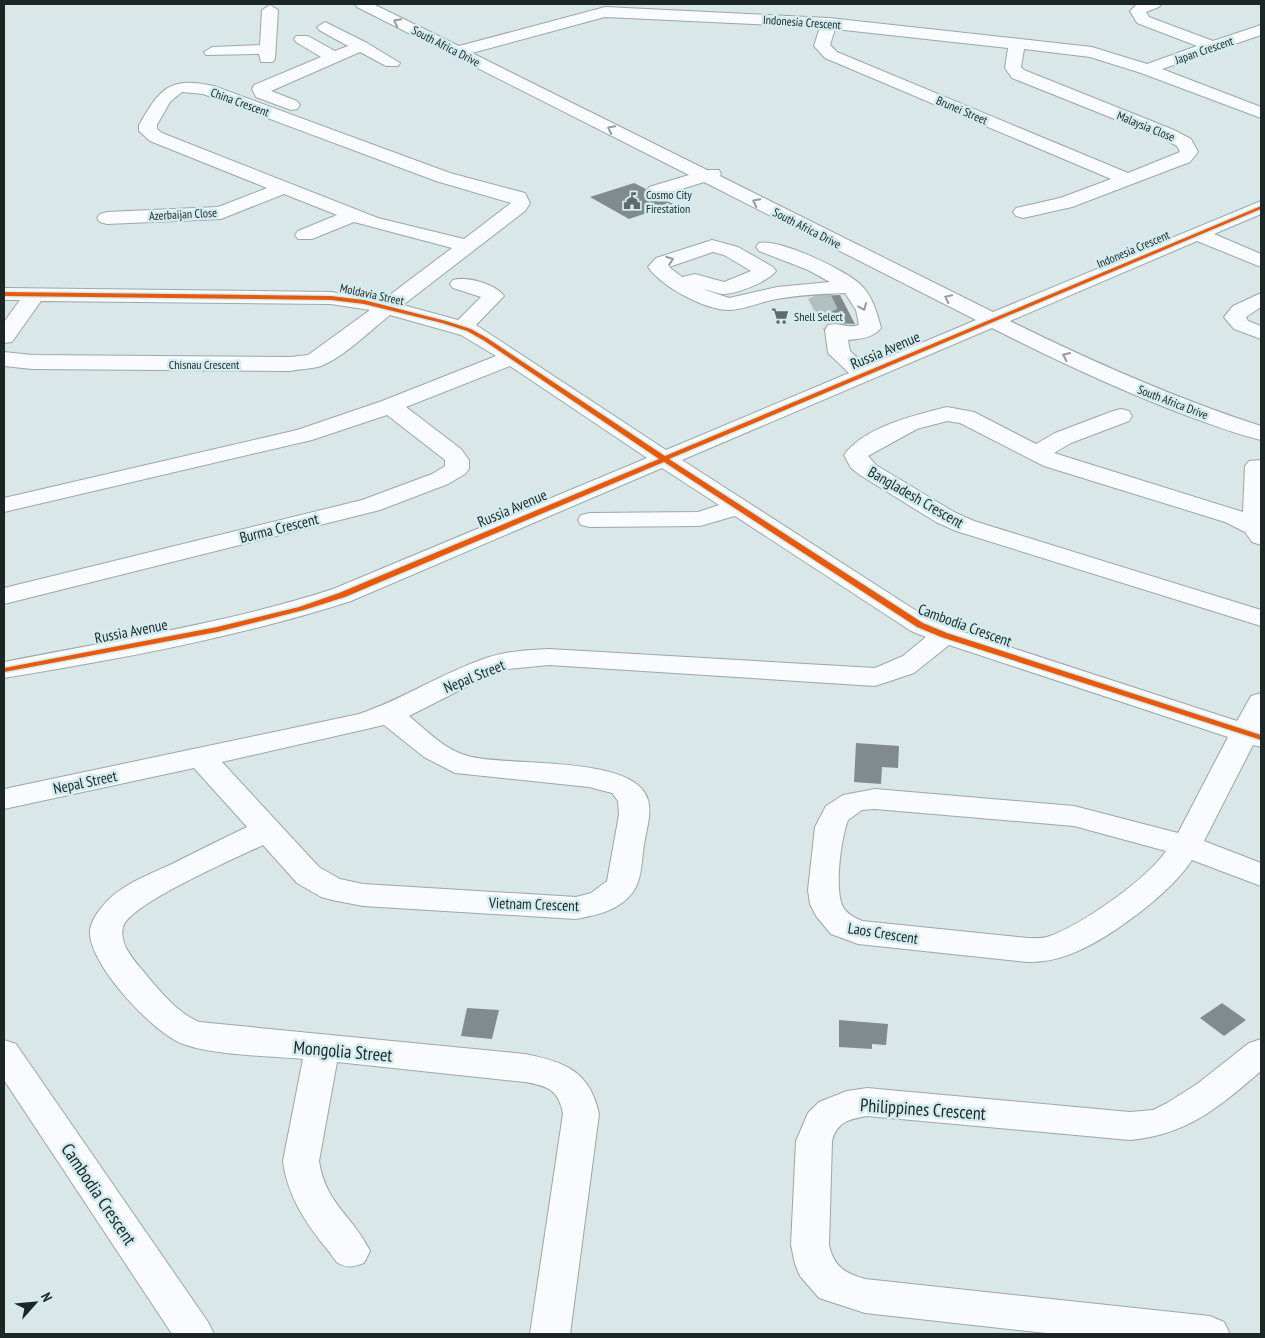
<svg xmlns="http://www.w3.org/2000/svg" width="1265" height="1338" font-family="'PT Sans Narrow',sans-serif">
	<style>
		.building { fill: #818b8d }
		.lines { fill: none; stroke-linecap: round; stroke-linejoin: round }
		.minor-tunnel { stroke: #b3c0c2; stroke-width: 22; stroke-dasharray: 22 11; stroke-linecap: butt }
		.minor-casing { stroke: #9ba7a8; stroke-width: 2 }
		.minor { fill: #f9fbfc; fill-rule: evenodd }
		.cycleway-casing { stroke: #d3ecef; stroke-width: 3 }
		.cycleway { fill: #e8590c; fill-rule: evenodd }
		.oneway { stroke: #969b9c }
		.labels { text-anchor: middle; dominant-baseline: central; stroke-width: 5; stroke-linejoin: round; paint-order: stroke }
		.far-street-label { font-size: 12px; fill: #1c2627; stroke: #d3ecef }
		.far-poi-label { font-size: 12px; fill: #1c2627; stroke: #d3ecef; text-anchor: start }
		.street-label { font-size: 15px; fill: #1c2627; stroke: #d3ecef }
		.near-street-label { font-size: 18px; fill: #1c2627; stroke: #d3ecef }
	</style>
	<rect width="100%" height="100%" fill="#d9e7e9"/>
	<path class="building" d="M634 183 646 189 648 197 661 198 673 204 629 219 590 197Z
		M840 295 855 324 829 323 816 296Z
		M856 743 899 746 898 768 882 767 881 784 854 782Z
		M1222 1003 1246 1020 1224 1036 1200 1018Z
		M467 1008 499 1010 492 1039 461 1036Z
		M839 1020 888 1024 886 1045 872 1044V1049L839 1047Z"/>
	<g class="lines">
		<path class="minor-tunnel" d="M818 294 836 330"/>
		<g class="minor-casing">
			<path id="minor" d="M355 4H373L459 46 605 7 829 18 1092 47 1147 64 1197 46 1137 23 1130 11 1137 4H1161L1159 7 1146 12 1149 17 1213 41 1261 25V35L1162 69 1261 107V118L1141 73 1090 57 1024 49 1021 67 1024 70 1174 130 1191 139 1198 152 1190 162 1072 207 1023 218 1016 216 1013 212 1016 208 1060 198 1111 179 825 58 814 46 820 27 605 17 472 53 707 170H719L721 174 720 176 993 312 1261 201V214L1214 234 1261 254V267L1197 241 1010 321C1091 361 1174 398 1261 426V440C1235 434 1210 424 1185 415 1119 390 1055 360 992 328L682 460 929 619 954 629 1237 721 1251 696 1261 693V747L1253 745 1204 841 1261 863V886L1192 860C1171 893 1106 942 1068 955 1055 960 1042 962 1027 962L858 944 831 934 816 916 810 904 808 890 815 827 826 806 843 795 875 789 1074 806 1178 833 1228 737 949 645 914 673 875 686 549 665 508 669 474 683 409 716C426 730 445 750 468 756 505 767 636 754 648 800 652 814 646 831 644 845 642 857 642 871 638 882 629 908 599 915 576 919L363 906 332 900 321 897 297 883 263 845C238 857 129 904 123 927 119 944 133 959 143 971 159 990 176 1012 199 1022L525 1054C565 1062 590 1071 599 1114L570 1334H530L563 1114C559 1090 548 1086 525 1082L337 1062 319 1161C325 1203 353 1216 370 1251L364 1263C355 1266 348 1269 338 1263 334 1260 330 1252 326 1248 305 1222 287 1195 283 1161L303 1059C269 1056 212 1055 183 1044 153 1033 91 966 90 934 89 925 96 914 102 907 119 885 148 875 172 864 197 851 222 839 247 827L194 768 4 809V789L359 714C404 699 443 672 489 657 508 651 528 650 549 649L875 668 903 656 926 637 911 631 735 516 700 526 590 527 581 525 578 520 581 515 590 513 698 512 719 505 662 468 351 601C239 637 121 659 4 678V662C114 640 225 624 333 589L647 458 510 366 406 407 461 449 469 460V469L465 474 448 484 380 510 4 604V588L362 500 432 474 445 466V460L387 415 312 440 4 512V498L297 430 382 401 496 356 461 335 390 315C371 330 344 357 321 366 312 369 300 369 290 371L32 369 4 366V352L32 355 290 357 308 355 370 310 331 304 41 301 12 342 4 343V322L20 300H4V288L331 292 383 300 452 248 354 222 312 239H298L295 235 298 231 337 215 284 194 221 219 107 224 100 222 97 218 100 214 107 212 218 207 267 188 150 141 139 131V125C160 88 170 76 214 86L450 173 525 193 530 203 525 211 403 305 458 320 481 297 453 288 450 284 453 280C466 276 496 284 504 296L476 325 666 450 849 373 828 353 825 330 828 325C841 322 846 329 859 325L856 310 845 293C820 294 796 295 772 300 758 303 745 309 731 310 706 311 662 287 648 267L656 258 712 240 738 247 773 267 776 271C769 281 735 295 722 294 716 293 709 290 703 289L729 298 777 287 830 282 808 270 759 251 756 247 759 243C779 238 845 270 860 284 872 295 877 312 881 328 873 338 860 339 848 340L850 351 867 366 976 320 704 182 656 197 649 195 647 191 649 187 689 175 357 7ZM835 29 1008 48 1005 68 1012 78 1162 138 1177 146 1180 152 1128 173 837 52 830 45ZM182 92 203 94 436 181 511 203 464 239 378 218 162 133 157 129V125L170 102ZM713 252 724 255 751 271 724 282 695 274 682 277 669 267ZM384 725 424 757 455 773 589 787 612 793 618 801 619 815 607 881 591 893 576 897 363 884 340 879 319 867 222 762ZM875 809 1074 826 1166 851C1147 879 1083 924 1050 936 1043 939 1034 938 1027 938L862 921C855 918 847 914 843 907 834 889 841 839 848 820L862 810Z
				M270 5 278 10 275 59 273 62H261L259 54 206 55 204 52 212 47 260 45 262 10Z
				M325 22 367 43 400 63 398 66H386L360 52 271 91 297 101 300 105 297 109 291 110 256 97 252 89 254 85 321 57 296 42 294 39 296 36H308L335 51 348 46 319 30 317 27Z
				M1261 293V307L1246 317 1248 321 1261 326V339L1234 329 1224 317 1233 306Z
				M947 407 974 412 1036 444 1055 433 1113 411 1121 409 1129 411 1132 416 1129 421 1071 443 1054 453 1243 512 1245 466 1249 461 1261 460V545L1252 542 1245 532 1225 522 1044 466 960 423 947 421 917 429 868 456 876 465 954 512 974 521 1261 610V626L956 531 936 522 860 475 851 468 844 455C864 427 915 415 947 407Z
				M1261 1039V1071C1219 1107 1187 1135 1130 1140L867 1116C849 1119 837 1122 832 1141L829 1245C834 1267 845 1273 865 1279L1210 1316 1224 1322 1230 1334H1055L865 1313 819 1298 800 1276 795 1264 791 1245 796 1141 808 1113 819 1102 847 1091 867 1088 1130 1112 1153 1110 1167 1103 1197 1084 1249 1043Z
				M4 1040 16 1044 208 1322 214 1334H172L4 1080Z"/>
		</g>
		<use href="#minor" class="minor"/>
		<g class="cycleway-casing">
			<path id="cycleway" d="M1261 206V209L669 459 923 623 947 633 1261 735V740L941 637 917 627 664 462 345 597 304 610 217 632 4 672V668L217 627 299 607 339 593 659 459 483 340 467 331 442 323 364 304 331 300 4 296V292L331 296 364 300 446 321 471 329 487 338 665 456Z"/>
		</g>
		<use href="#cycleway" class="cycleway"/>
	</g>
	<defs><path id="oneway-chevron" d="M-2-3.5L2.5 0L-2 3.5" fill="none" stroke-width="1.6" stroke-linecap="round" stroke-linejoin="round" transform="scale(1.25)"/></defs>
	<g class="oneway">
		<use href="#oneway-chevron" transform="translate(397 22) rotate(-153)"/>
		<use href="#oneway-chevron" transform="translate(611 129) rotate(-153)"/>
		<use href="#oneway-chevron" transform="translate(756 202) rotate(-153)"/>
		<use href="#oneway-chevron" transform="translate(670 260) rotate(-20)"/>
		<use href="#oneway-chevron" transform="translate(948 298) rotate(-154)"/>
		<use href="#oneway-chevron" transform="translate(863 307) rotate(68)"/>
		<use href="#oneway-chevron" transform="translate(1066 356) rotate(-155)"/>
	</g>
	<defs>
		<g id="civic-bare" transform="scale(1.35)"><path d="M-.6-6.5H3V-4.5H.6V-3L4-1V1h2V6H-6V1h2V-1L-.6-3ZM-1.2 2.5V6h2.4V2.5Z" fill="#5e6a6b" stroke="#d3ecef" stroke-width="2.5" paint-order="stroke"/></g>
		<g id="supermarket-bare" transform="scale(1.35)"><path d="M-6-5.5h2.5l.6 2H6L4.5 2H-2.5L-4.4-4H-6ZM-1.5 3.2a1.3 1.3 0 1 0 .1 0ZM3 3.2a1.3 1.3 0 1 0 .1 0Z" fill="#5e6a6b" stroke="#d3ecef" stroke-width="2.5" paint-order="stroke"/></g>
	</defs>
	<g fill-rule="evenodd">
		<use href="#civic-bare" x="632" y="201"/>
		<use href="#supermarket-bare" x="780" y="316"/>
	</g>
	<g class="labels">
		<g class="far-street-label">
			<text transform="translate(802 22) rotate(4)">Indonesia Crescent</text>
			<text transform="translate(446 46) rotate(27)">South Africa Drive</text>
			<text transform="translate(1204 50) rotate(-19)">Japan Crescent</text>
			<text transform="translate(240 102) rotate(20)">China Crescent</text>
			<text transform="translate(962 110) rotate(23)">Brunei Street</text>
			<text transform="translate(1146 126) rotate(22)">Malaysia Close</text>
			<text transform="translate(183 214) rotate(-3)">Azerbaijan Close</text>
			<text transform="translate(807 228) rotate(27)">South Africa Drive</text>
			<text transform="translate(1133 249) rotate(-23)">Indonesia Crescent</text>
			<text transform="translate(372 294) rotate(12)">Moldavia Street</text>
			<text x="204" y="364">Chisnau Crescent</text>
			<text transform="translate(1173 402) rotate(21)">South Africa Drive</text>
		</g>
		<g class="far-poi-label">
			<text x="646" y="194">Cosmo City<tspan x="646" dy="14">Firestation</tspan></text>
			<text x="794" y="316">Shell Select</text>
		</g>
		<g class="street-label">
			<text transform="translate(885 350) rotate(-23)">Russia Avenue</text>
			<text transform="translate(916 497) rotate(30)">Bangladesh Crescent</text>
			<text transform="translate(512 508) rotate(-23)">Russia Avenue</text>
			<text transform="translate(279 528) rotate(-14)">Burma Crescent</text>
			<text transform="translate(965 625) rotate(20)">Cambodia Crescent</text>
			<text transform="translate(131 631) rotate(-11)">Russia Avenue</text>
			<text transform="translate(474 676) rotate(-22)">Nepal Street</text>
			<text transform="translate(85 782) rotate(-12)">Nepal Street</text>
			<text transform="translate(534 904) rotate(2)">Vietnam Crescent</text>
			<text transform="translate(883 933) rotate(9)">Laos Crescent</text>
		</g>
		<g class="near-street-label">
			<text transform="translate(343 1051) rotate(5)">Mongolia Street</text>
			<text transform="translate(923 1109) rotate(4)">Philippines Crescent</text>
			<text transform="translate(99 1194) rotate(56)">Cambodia Crescent</text>
		</g>
	</g>
	<rect width="1265" height="1338" fill="none" stroke="#1c2627" stroke-width="10"/>
	<g transform="translate(35 1303) rotate(63)" stroke="#d3ecef" stroke-width="4" paint-order="stroke">
	<path d="M0-4L9 19L0 12L-9 19Z" fill="#1c2627"/>
	<text y="-8" font-size="14" font-weight="bold" text-anchor="middle" fill="#1c2627">N</text>
	</g>
</svg>
